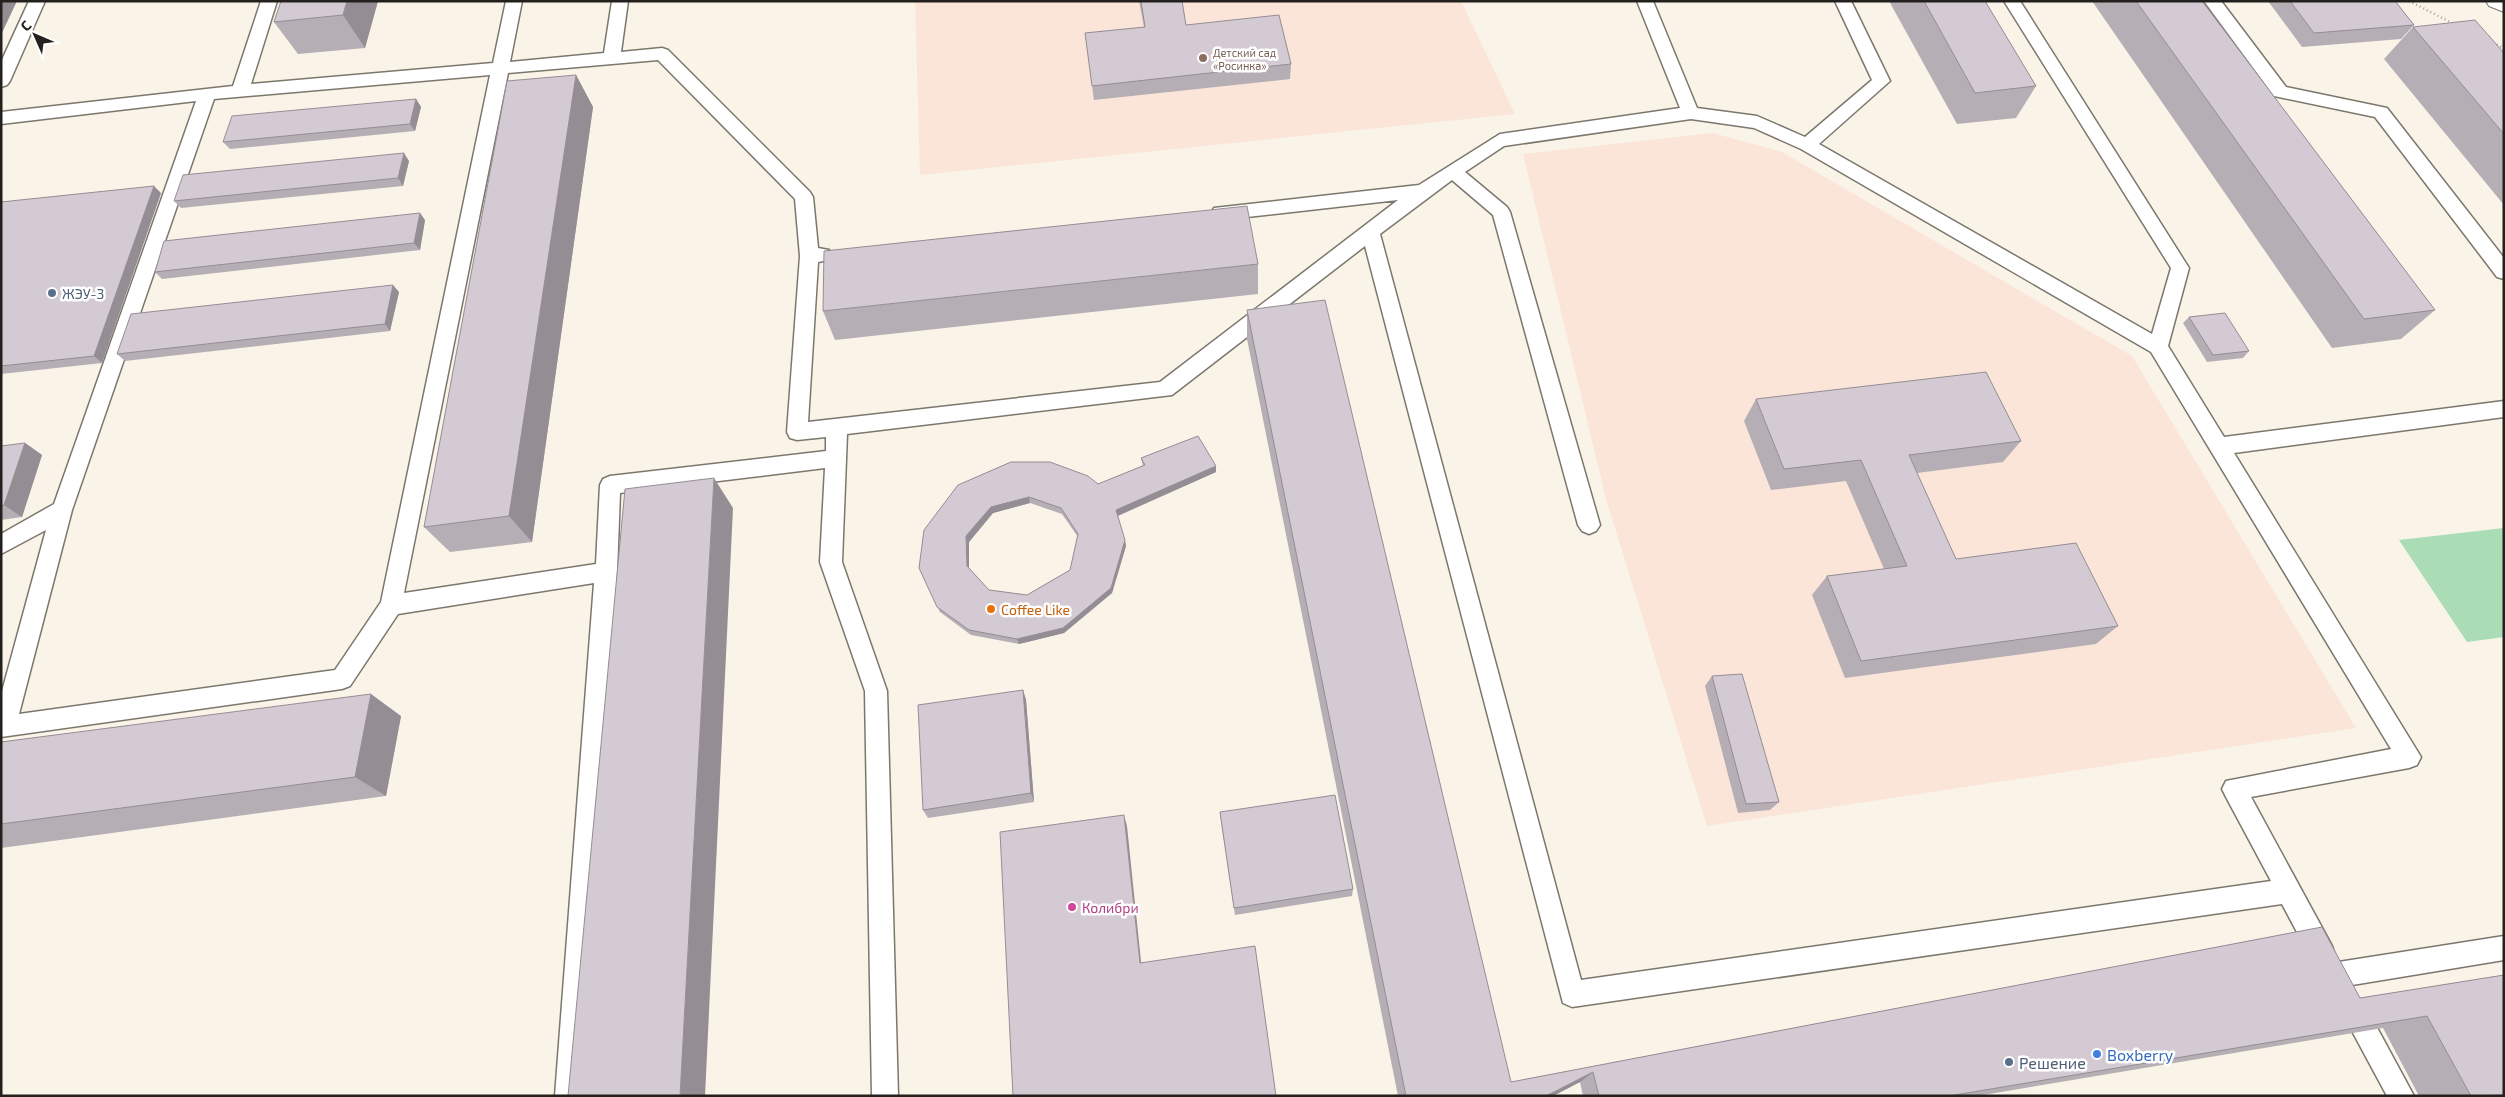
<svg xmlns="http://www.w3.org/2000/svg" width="2505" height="1097" font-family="'Exo 2',sans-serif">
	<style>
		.education { fill: #fbe5d8 }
		.green { fill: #aadcb6 }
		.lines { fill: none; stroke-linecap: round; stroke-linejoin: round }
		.service-casing { stroke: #7c776d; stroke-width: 3 }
		.tertiary-casing { stroke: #7c776d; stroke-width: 2 }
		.path { stroke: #a7a299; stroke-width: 2.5; stroke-dasharray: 1 3; stroke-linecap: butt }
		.service { fill: #fff; fill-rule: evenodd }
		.tertiary { fill: #fff; fill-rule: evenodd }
		.wall { fill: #b6aeb5; fill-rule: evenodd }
		.shaded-wall { fill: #948d94 }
		.building { fill: #d4cad3; stroke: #948d94; fill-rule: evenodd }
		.education-dot { fill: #8d6e63; stroke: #fff; stroke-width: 2 }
		.service-dot { fill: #5c6f8a; stroke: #fff; stroke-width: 2 }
		.food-dot { fill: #e8710a; stroke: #fff; stroke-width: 2 }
		.hotel-dot { fill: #d1479c; stroke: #fff; stroke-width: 2 }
		.shop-dot { fill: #3f7fe0; stroke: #fff; stroke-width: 2 }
		.labels { text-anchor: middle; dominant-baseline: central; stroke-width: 5; stroke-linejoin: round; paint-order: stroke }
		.far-education-label { font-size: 11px; fill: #785e54; stroke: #fff; text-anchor: start }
		.service-label { font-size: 14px; fill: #4e5e75; stroke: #fff; text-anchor: start }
		.food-label { font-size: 14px; fill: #c56008; stroke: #fff; text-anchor: start }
		.hotel-label { font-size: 14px; fill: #b23c85; stroke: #fff; text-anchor: start }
		.near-shop-label { font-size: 16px; fill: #366cbe; stroke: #fff; text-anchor: start }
		.near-service-label { font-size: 16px; fill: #4e5e75; stroke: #fff; text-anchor: start }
	</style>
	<rect width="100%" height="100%" fill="#faf3e8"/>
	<path class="education" d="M915 1H1461L1515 114 920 175Z
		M1713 133 1782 152 2132 356 2356 728 1707 826 1606 499 1523 154Z"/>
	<path class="green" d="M2504 528V637L2467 642 2399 540Z"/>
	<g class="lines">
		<g class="service-casing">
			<path id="service" d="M29 1H45L10 81 7 85 1 87V62Z
				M261 1H277L251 84 493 63 506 1H522L510 62 604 53 612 1H628L621 52 662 48 668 50 810 192 813 197 818 248 829 250 831 255 829 260 818 262 808 422 1160 382 1398 200 1220 220 1214 218 1211 213 1214 208 1419 185 1500 134 1680 108 1637 1H1653L1697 108 1757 116 1805 137 1872 80 1835 1H1851L1890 81 1819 144 2152 334 2171 268 2004 1H2020L2189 268 2168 346 2224 437 2504 401V417L2234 453 2421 757 2417 765 2409 768 2251 797 2332 946 2335 955 2332 963 2504 936V960L2334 988 2325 984 2321 975 2325 967 2314 964 2282 904 1572 1007 1563 1003 1365 246 1172 395 847 434 842 562 887 691 898 1096H872L865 691 820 562 825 468 620 493 617 572 581 1096H555L594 583 398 614 350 686 342 689 1 737V695L46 530 1 554V534L54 504 196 101 1 124V112L233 86ZM658 60 795 199 800 256 787 432 790 438 797 440 826 437V451L610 476 603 479 600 485 596 564 404 593 508 73ZM490 75 381 602 335 670 19 714 72 510 214 99ZM1691 119 1754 128 1801 149 2151 352 2391 749 2226 781 2222 789 2226 797 2271 881 1581 980 1380 234 1452 180 1493 215 1578 525 1582 531 1589 534 1596 531 1600 525 1510 212 1507 207 1465 172 1504 146Z
				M2204 1H2221L2286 87 2387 108 2504 258V279L2497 277 2375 117 2274 96Z
				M2365 1018 2374 1022 2414 1096H2387L2352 1031 2356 1022Z"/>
		</g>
		<g class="tertiary-casing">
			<path id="tertiary" d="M2486 1H2504V12L2489 6Z"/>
		</g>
		<path class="path" d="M2409 1 2456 25
			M2493 43 2504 48"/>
		<use href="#service" class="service"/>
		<use href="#tertiary" class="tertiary"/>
	</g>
	<path class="wall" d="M281 1H378L365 48 298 54 274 22Z
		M1139 1H1182L1186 25 1291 64 1290 79 1094 100 1085 33 1144 27Z
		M1889 1H1985L2036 86 2016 118 1957 124Z
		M2092 1H2202L2435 310 2401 339 2332 348Z
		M2268 1H2395L2414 25 2401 39 2302 47Z
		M2413 27 2504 53V205L2384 59Z
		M576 75 593 107 532 542 450 552 424 527Z
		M416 99 421 107 415 131 230 149 223 142Z
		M409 161 403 186 181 208 174 201Z
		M161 193 102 363 1 374V202Z
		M425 220 420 250 162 279 155 272Z
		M1258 264V294L835 340 823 311Z
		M399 292 390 331 125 361 117 354Z
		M1247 310 1511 1082 2322 927 2360 998 2504 975V1096H2419L2383 1028 1977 1096H1583L1580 1082 1553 1096H1398L1247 339Z
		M2189 317 2249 351 2243 358 2207 362 2183 323Z
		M1756 399 2021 441 2003 462 1917 473 1956 559 2118 626 2096 644 1845 678 1812 595 1827 576 1884 569 1846 481 1771 490 1744 421Z
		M25 443 42 455 22 517 1 520V446Z
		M1141 458 1216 472 1118 516 1126 546 1112 593 1064 633 1019 644 971 635 940 612 919 568 958 485 1098 484 1143 466ZM1030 503 1062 514 1078 537 1070 570 1027 595 989 590 969 568V542L993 513Z
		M1712 676 1779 802 1770 810 1738 813 1705 686Z
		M1023 690 1026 700 1034 802 928 818 923 810Z
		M401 716 386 796 1 848V742Z
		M1220 812 1353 889 1352 896 1235 915 1221 821Z"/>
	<path class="shaded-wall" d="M1 1H17L1 35Z
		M347 1H378L365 48 343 15Z
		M576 75 593 107 532 542 509 516Z
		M416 99 421 107 415 131 410 124Z
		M404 153 409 161 403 186 398 178Z
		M154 186 161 193 102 363 94 356Z
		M420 213 425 220 420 250 414 243Z
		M393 285 399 292 390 331 385 324Z
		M25 443 42 455 22 517 4 505Z
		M1216 466V472L1117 516 1116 510Z
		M714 478 733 508 705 1096H680Z
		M1029 497 1030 503 993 513 969 542V572L967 566 966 536 991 507Z
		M1125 540 1126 546 1112 593 1064 633 1019 644 1017 639Z
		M1023 690 1026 700 1034 802 1031 793Z
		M371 694 401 716 386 796 355 777Z
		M1124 815 1127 826 1142 971 1140 963Z
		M1593 1072 1580 1082 1553 1096H1546Z"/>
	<path class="building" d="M281 1H347L343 15 274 22Z
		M1141 1H1182L1186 25 1279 15 1291 64 1092 86 1085 33 1145 27Z
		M1924 1H1985L2036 86 1975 93Z
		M2136 1H2202L2435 310 2364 319Z
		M2290 1H2395L2414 25 2314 33Z
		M2475 20 2504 53V134L2413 27Z
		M576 75 509 516 424 527 507 81Z
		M416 99 410 124 223 142 232 116Z
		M404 153 398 178 174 201 183 175Z
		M154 186 94 356 1 366V202Z
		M1247 206 1258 264 823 311 824 251Z
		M420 213 414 243 155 272 164 241Z
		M393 285 385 324 117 354 131 314Z
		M1325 300 1511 1082 2322 927 2360 998 2504 975V1095L2471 1096 2427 1016 1949 1096H1599L1593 1072 1546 1096H1406L1247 310Z
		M2225 313 2249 351 2213 355 2189 317Z
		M1986 372 2021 441 1909 455 1956 559 2076 543 2118 626 1861 661 1827 576 1907 566 1861 460 1784 469 1756 399Z
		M1198 436 1216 466 1116 510 1125 540 1111 588 1063 628 1017 639 969 630 937 607 919 568 924 530 958 485 1011 462H1050L1088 476 1098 484 1145 465 1141 458ZM1029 497 1061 508 1078 534 1070 570 1027 595 989 590 967 566 966 536 991 507Z
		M25 443 4 505 1 506V446Z
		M714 478 680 1096H568L625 489Z
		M1742 674 1779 802 1746 804 1712 676Z
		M1023 690 1031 793 923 810 918 705Z
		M371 694 355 777 1 824V742Z
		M1335 795 1353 889 1234 908 1220 812Z
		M1124 815 1140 963 1255 946 1276 1096H1013L1000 832Z"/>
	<circle class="education-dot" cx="1203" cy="58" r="5"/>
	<g class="service-dot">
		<circle cx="52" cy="293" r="5"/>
		<circle cx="2009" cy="1062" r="5"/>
	</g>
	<circle class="food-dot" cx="991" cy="609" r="5"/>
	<circle class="hotel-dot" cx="1072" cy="907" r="5"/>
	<circle class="shop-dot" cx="2097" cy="1054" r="5"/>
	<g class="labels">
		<g class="far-education-label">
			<text x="1213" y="52">Детский сад<tspan x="1213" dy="13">«Росинка»</tspan></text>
		</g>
		<g class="service-label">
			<text x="62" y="293">ЖЭУ-3</text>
		</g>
		<g class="food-label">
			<text x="1001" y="609">Coffee Like</text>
		</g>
		<g class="hotel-label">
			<text x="1082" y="907">Колибри</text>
		</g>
		<g class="near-shop-label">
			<text x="2107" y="1054">Boxberry</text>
		</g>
		<g class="near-service-label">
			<text x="2019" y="1062">Решение</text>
		</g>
	</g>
	<rect width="2505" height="1097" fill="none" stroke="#23211d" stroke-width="5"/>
	<g transform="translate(35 35) rotate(315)" stroke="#ffffff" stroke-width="4" paint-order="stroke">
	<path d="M0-4L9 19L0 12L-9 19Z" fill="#23211d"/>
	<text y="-8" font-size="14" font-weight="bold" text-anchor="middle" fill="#23211d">С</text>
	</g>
</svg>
